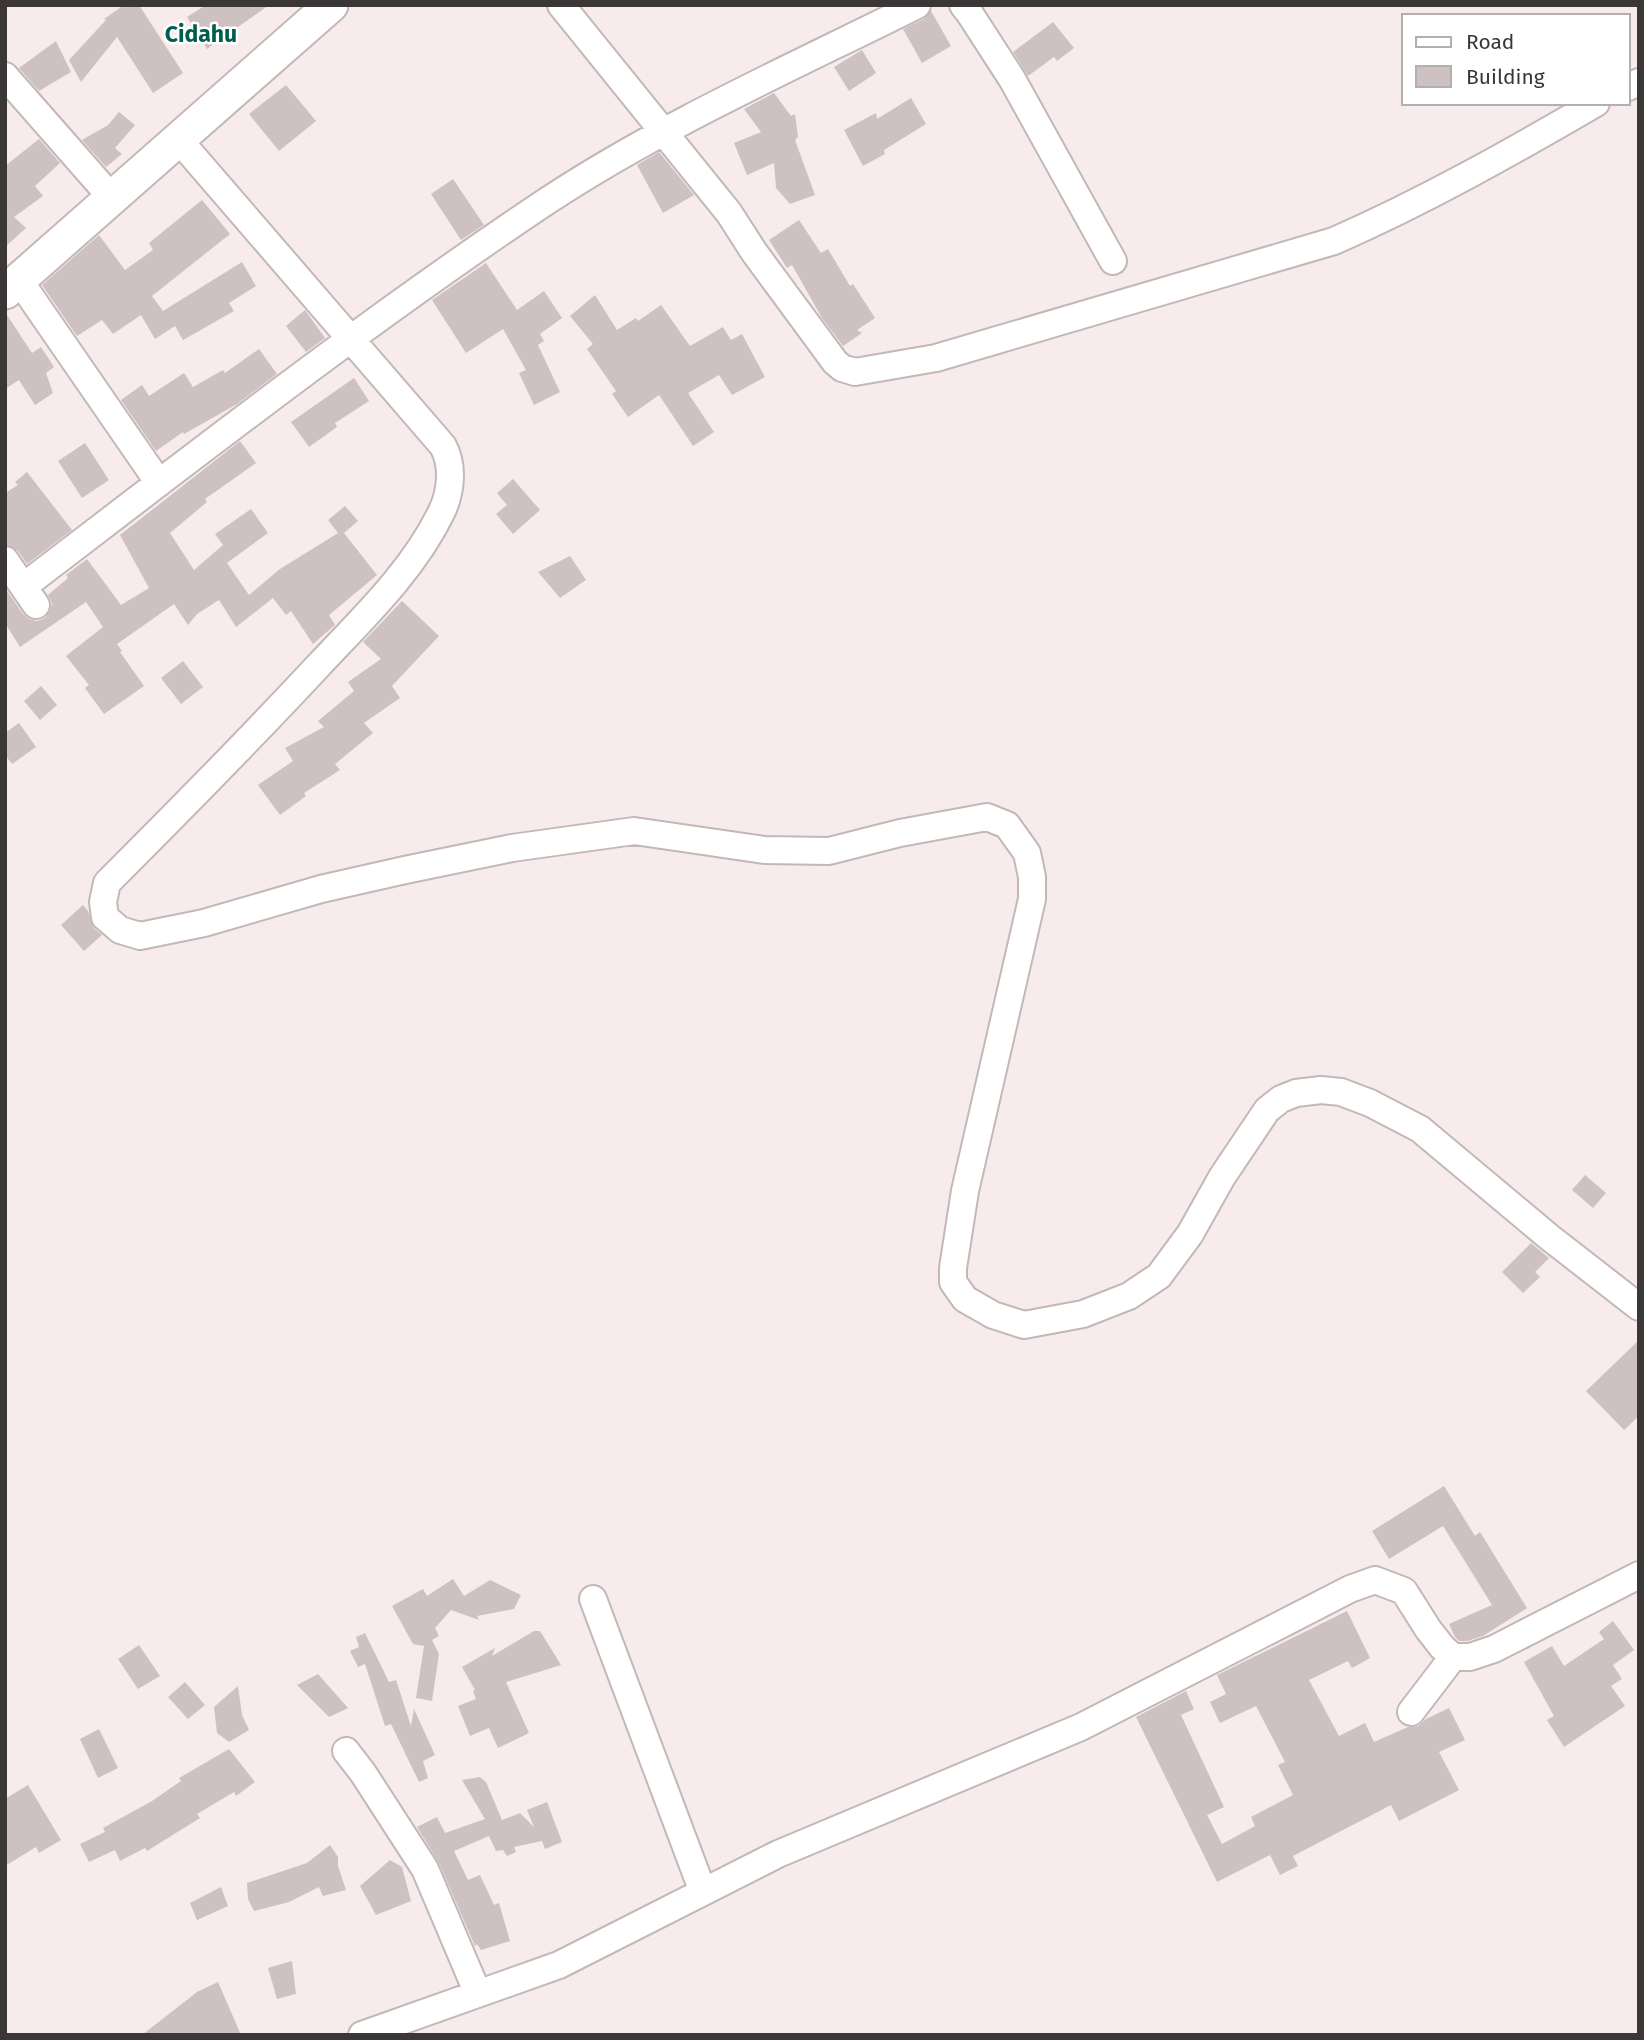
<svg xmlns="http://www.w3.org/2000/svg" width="1644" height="2040" font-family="'Fira Sans',sans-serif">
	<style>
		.building { fill: #cec1c2 }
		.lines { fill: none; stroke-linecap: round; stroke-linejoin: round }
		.minor-casing { stroke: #c4b7b8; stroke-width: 30 }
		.major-casing { stroke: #c4b7b8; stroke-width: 37 }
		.minor { stroke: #fff; stroke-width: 26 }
		.major { stroke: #fff; stroke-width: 33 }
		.labels { text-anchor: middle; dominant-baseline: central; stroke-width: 5; stroke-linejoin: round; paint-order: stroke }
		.quarter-label { font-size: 23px; font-weight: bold; fill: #005e4f; stroke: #fff }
	</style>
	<rect width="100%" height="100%" fill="#f8ebeb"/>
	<path class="building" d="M124 5H139L183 73 153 93 117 37 81 82 69 60 106 20 104 19Z
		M206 5H269L207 49 187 17Z
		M931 11 951 46 922 63 903 29 924 19Z
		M1053 22 1074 48 1057 61 1054 57 1028 76 1013 52Z
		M56 41 71 72 39 91 19 68Z
		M862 50 876 73 849 91 834 67Z
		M286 85 316 121 279 151 249 114Z
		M774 93 791 116 795 114 798 137 795 140 815 195 790 204 776 188 774 163 747 175 734 143 761 132 744 109Z
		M911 98 926 124 884 150 885 154 863 166 844 130 876 113 877 119Z
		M119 112 135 125 115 148 122 154 106 167 82 140 108 125Z
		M39 139 60 163 35 186 43 196 14 217 26 228 5 247V166Z
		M659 152 694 195 663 213 637 165Z
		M453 179 484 225 461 240 431 194Z
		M202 200 230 234 152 296 163 311 242 262 256 286 229 303 234 311 183 340 175 326 155 339 141 315 113 334 102 320 77 336 42 285 99 235 125 270 153 250 149 243Z
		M799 220 821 253 828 249 850 286 853 284 875 318 857 330 862 333 843 346 822 318 792 265 787 268 769 240Z
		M486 263 517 310 544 291 562 318 540 334 544 341 538 345 560 392 534 405 519 373 526 370 503 329 466 353 432 300Z
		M595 295 617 330 636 318 638 321 661 305 690 346 723 327 731 340 742 334 765 377 732 395 719 375 688 393 714 432 693 446 659 395 628 417 612 394 616 391 587 349 593 344 570 316Z
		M305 310 325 338 306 352 286 326Z
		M5 312 32 353 41 347 54 367 46 373 53 393 35 405 19 380 5 389Z
		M259 349 277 374 237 404 184 434 183 432 156 451 121 400 142 385 149 396 184 373 193 387 223 370 225 373Z
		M354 378 369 401 335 423 337 427 309 447 291 422Z
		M240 441 256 463 205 499 207 502 170 533 194 570 223 545 215 534 251 509 268 533 227 563 249 595 280 569 338 533 328 520 345 506 358 521 344 533 377 575 329 615 335 625 313 644 291 611 286 615 273 598 236 627 219 600 197 614 188 625 174 604 117 644 122 651 120 652 144 686 104 714 85 688 89 685 66 656 103 627 86 602 20 647 5 623V588L23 614 29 619 37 621 45 618 50 611 52 603 48 595 68 578 66 575 87 559 121 605 149 588 120 535Z
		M85 443 109 480 82 498 58 461Z
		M27 472 72 530 27 564 18 551 5 544V493L18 485 15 482Z
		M513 479 540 510 513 534 496 514 507 505 497 493Z
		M570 556 586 580 560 598 538 572Z
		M402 601 439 636 392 686 400 698 364 723 373 733 335 764 340 770 304 793 306 796 280 815 258 785 293 761 285 748 324 727 318 721 354 691 348 682 381 659 363 642Z
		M183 661 203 687 181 704 161 678Z
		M41 686 57 705 40 720 24 701Z
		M19 723 36 747 12 764 5 755V733Z
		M83 905 88 911 94 928 102 935 84 951 61 925Z
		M1585 1175 1606 1193 1593 1208 1572 1190Z
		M1531 1243 1549 1258 1535 1272 1540 1277 1523 1293 1502 1272Z
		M1639 1340V1416L1624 1430 1586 1391Z
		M1444 1486 1475 1536 1480 1532 1527 1608 1483 1636 1467 1641H1459L1455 1637 1449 1624 1492 1605 1443 1526 1389 1559 1372 1531Z
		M453 1579 464 1596 490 1580 521 1595 514 1609 477 1616 479 1620 451 1610 435 1628 439 1636 432 1640 439 1654 432 1701 416 1698 424 1646 413 1644 392 1606 423 1589 427 1596Z
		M1347 1611 1370 1658 1352 1668 1348 1661 1309 1680 1339 1736 1365 1723 1374 1742 1408 1727 1418 1726 1426 1719 1449 1708 1465 1740 1439 1752 1459 1790 1399 1821 1391 1805 1293 1856 1298 1866 1280 1875 1270 1855 1217 1882 1136 1717 1186 1691 1194 1709 1181 1715 1224 1807 1207 1815 1222 1844 1255 1826 1251 1817 1293 1795 1278 1765 1285 1762 1256 1706 1220 1723 1210 1702 1226 1694 1217 1675Z
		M1613 1621 1634 1650 1613 1665 1622 1679 1611 1686 1625 1706 1564 1747 1547 1720 1554 1716 1524 1662 1552 1646 1564 1666 1604 1639 1599 1632Z
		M534 1631H540L561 1665 506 1682 529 1733 498 1748 489 1728 470 1736 458 1706 476 1699 473 1691 475 1690 462 1667 495 1648 492 1656Z
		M365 1633 389 1682 396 1680 411 1726 414 1709 435 1755 423 1761 428 1778 419 1782 391 1724 385 1726 365 1664 358 1667 350 1651 359 1647 356 1637Z
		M139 1645 160 1676 138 1689 118 1659Z
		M318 1674 348 1708 329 1717 297 1685Z
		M185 1682 205 1705 188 1719 168 1697Z
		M238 1686 242 1715 249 1730 229 1742 217 1733 214 1707Z
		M99 1729 118 1768 98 1778 80 1739Z
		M229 1749 255 1782 236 1796 234 1792 197 1814 200 1818 147 1851 145 1848 120 1861 115 1850 89 1862 80 1844 105 1832 103 1828 152 1801 181 1781 179 1778Z
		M480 1777 486 1782 502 1820 520 1813 534 1827 527 1810 547 1802 562 1842 545 1849 542 1841 514 1847 516 1852 507 1856 503 1850 496 1851 489 1836 454 1851 468 1880 480 1875 494 1905 499 1903 510 1941 481 1950 477 1944 475 1946 439 1863 417 1827 437 1817 445 1833 485 1819 462 1780Z
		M28 1785 61 1840 39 1853 36 1847 5 1866V1799Z
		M330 1845 338 1857V1866L346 1890 323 1896 319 1887 289 1902 254 1911 248 1899 247 1883 307 1863Z
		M390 1860 402 1867 411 1901 376 1915 360 1886Z
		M221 1887 228 1906 197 1920 190 1903Z
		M292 1961 296 1994 277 1999 268 1968Z
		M218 1982 241 2035H142L197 1992Z"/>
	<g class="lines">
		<g class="minor-casing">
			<path id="minor" d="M561 5 729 213 754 252 835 362 842 368 855 372 936 358 1334 241C1425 201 1510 153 1596 103
				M963 5 970 14 1012 79 1113 261
				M5 76 112 198
				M1628 87 1639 82
				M179 140 443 446C454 466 451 493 441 513 412 572 363 618 318 666 249 740 178 812 107 883L103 902 105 917 120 930 140 936 204 923 321 889 405 870 512 848 634 831 764 850 829 851 900 833 987 817 1007 825 1027 853 1032 877V899L965 1191 953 1268V1282L965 1299 993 1315 1024 1325 1083 1314 1129 1296 1159 1276 1190 1234 1222 1177 1267 1110 1281 1099 1296 1093 1321 1090 1341 1092 1370 1103 1420 1129 1549 1237 1639 1307
				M19 280 159 483
				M5 560 36 605
				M24 586C196 455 367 321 547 201 664 124 793 67 917 5
				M593 1599 703 1892
				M1411 1712 1453 1657
				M346 1751 363 1773 425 1869 478 1994
				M362 2035 559 1965 778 1854 1081 1727 1350 1589 1375 1580 1404 1591 1428 1629 1442 1647 1453 1657H1470L1494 1649 1639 1575"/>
		</g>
		<g class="major-casing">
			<path id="major" d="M5 292 331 5"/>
		</g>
		<use href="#minor" class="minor"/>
		<use href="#major" class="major"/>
	</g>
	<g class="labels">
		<g class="quarter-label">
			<text x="201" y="34">Cidahu</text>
		</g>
	</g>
	<rect width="1644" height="2040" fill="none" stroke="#3c3737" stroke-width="14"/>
	<rect x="1402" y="14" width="228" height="91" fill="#ffffff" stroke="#b1afaf" stroke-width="2"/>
	<rect x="1416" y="37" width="35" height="10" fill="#ffffff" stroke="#b1afaf" stroke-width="2"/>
	<text x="1466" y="49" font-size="21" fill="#3c3737">Road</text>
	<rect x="1416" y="66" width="35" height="21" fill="#cec1c2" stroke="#b1afaf" stroke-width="2"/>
	<text x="1466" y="84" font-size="21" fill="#3c3737">Building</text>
</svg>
